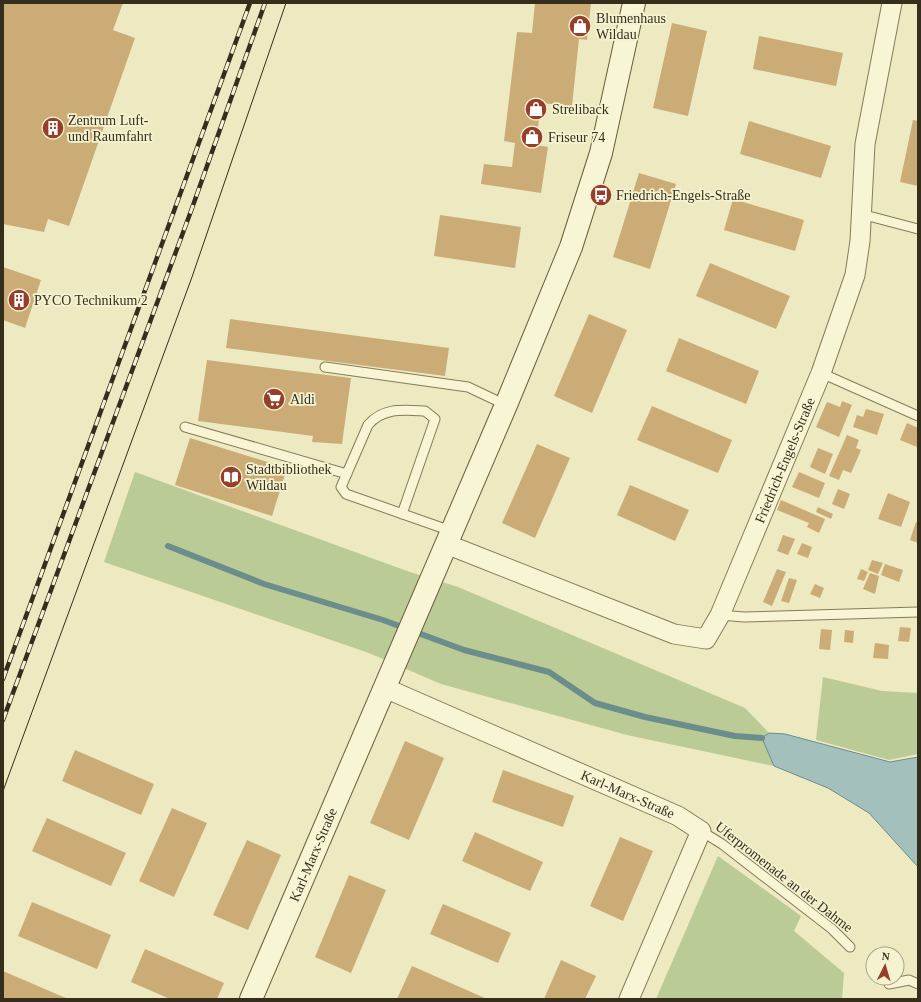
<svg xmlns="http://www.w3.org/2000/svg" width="921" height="1002" font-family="Georgia,serif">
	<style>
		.green { fill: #bacb95 }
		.water { fill: #a4c0bd; stroke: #6b8d8c }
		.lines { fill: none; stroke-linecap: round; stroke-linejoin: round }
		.stream { stroke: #6b8d8c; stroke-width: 6 }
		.building { fill: #cbac77 }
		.lane-casing { stroke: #867b59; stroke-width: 11 }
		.street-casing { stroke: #867b59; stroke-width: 21 }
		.secondary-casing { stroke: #685b3c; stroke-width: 24 }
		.lane { stroke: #f8f5d4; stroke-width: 9 }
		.street { stroke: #f8f5d4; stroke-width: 19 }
		.secondary { stroke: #f8f5d4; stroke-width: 22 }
		.tram { stroke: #362e1d; stroke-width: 1 }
		.rail-casing { stroke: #362e1d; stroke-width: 4.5 }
		.rail { stroke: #f5f2d0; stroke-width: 3; stroke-dasharray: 9; stroke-linecap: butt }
		.labels { text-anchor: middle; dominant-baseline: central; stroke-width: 3.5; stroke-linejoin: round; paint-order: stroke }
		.poi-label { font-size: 14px; fill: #362e1d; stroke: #f5f2d0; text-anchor: start }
		.street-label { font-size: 14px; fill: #362e1d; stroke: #f5f2d0 }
	</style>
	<rect width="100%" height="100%" fill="#ede9c1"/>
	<path class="green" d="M135 472 407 571 458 587 745 708 769 733 763 738 774 766 627 735 441 684 369 653 104 562Z
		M823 677 882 691 918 693V754L889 760 816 740Z
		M718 856 801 916 794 931 844 973 842 999H656Z"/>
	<path class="water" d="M769 733 785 734 890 762 918 757V867L869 813 828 788 774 766 762 738Z"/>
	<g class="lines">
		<path class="stream" d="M168 546 264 584 383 620 464 650 549 672 595 703 645 717 735 736 762 738"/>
	</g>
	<path class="building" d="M3 3H123L113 30 135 38 69 226 48 219 44 232 3 224Z
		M535 3H591L587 40 579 39 572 106 541 103 536 145 548 147 541 193 481 184 484 164 512 167 515 143 504 141 517 32 532 33Z
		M672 23 707 31 688 116 653 108Z
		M759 36 843 53 836 86 753 69Z
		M913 120 918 121V186L900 182Z
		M749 121 831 146 821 178 740 154Z
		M639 173 676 184 650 269 613 257Z
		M733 199 804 220 795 251 724 230Z
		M440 215 521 227 515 268 434 256Z
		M710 263 790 296 776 329 696 296Z
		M3 267 41 280 25 328 3 320Z
		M589 314 627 330 592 413 554 396Z
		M230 319 449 348 445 376 226 348Z
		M679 338 759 371 746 404 666 371Z
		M207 360 351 378 342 444 312 442 313 436 198 421Z
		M842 401 852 405 839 437 816 427 827 402 840 407Z
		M652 406 732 440 718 473 637 440Z
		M866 409 884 414 877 435 853 427 857 415 863 417Z
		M907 423 918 428 917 447 900 440Z
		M847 435 859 440 856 448 861 450 851 473 843 470 839 480 829 476Z
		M190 438 287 468 272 516 175 485Z
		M537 444 570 458 535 538 502 523Z
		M818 448 833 454 825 474 810 467Z
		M799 472 825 483 819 498 792 487Z
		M630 485 689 510 675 541 617 515Z
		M838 489 850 494 844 509 832 504Z
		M888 493 910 502 901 527 878 519Z
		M781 500 825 519 819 533 807 527 809 523 777 510Z
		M818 507 833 514 831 519 816 512Z
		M916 522 918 523V543L910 540Z
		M783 535 795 539 788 555 777 551Z
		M802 543 812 547 808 558 797 554Z
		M872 560 883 563 878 574 868 570Z
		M885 564 903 570 899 582 881 575Z
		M777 569 786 572 772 606 763 602Z
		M861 569 868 572 864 581 857 579Z
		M870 573 879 576 875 594 863 589Z
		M789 578 797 580 789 603 781 601Z
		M815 584 824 588 820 598 810 594Z
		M900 627 911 628 909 642 898 641Z
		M821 629 832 630 830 650 819 649Z
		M845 630 854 631 853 643 844 642Z
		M875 643 889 645 888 659 873 658Z
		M405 741 444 758 409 840 370 823Z
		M75 750 154 784 141 815 62 781Z
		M503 770 574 796 563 827 492 802Z
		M172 808 207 823 174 897 139 881Z
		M47 818 126 853 111 886 32 851Z
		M475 832 543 862 530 891 462 861Z
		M620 837 653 851 623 921 590 906Z
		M247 840 281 855 248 930 213 915Z
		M349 875 386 890 351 973 315 957Z
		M32 902 111 935 97 969 18 936Z
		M443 904 511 933 498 963 430 934Z
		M145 949 224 983 217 999H170L131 982Z
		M561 960 596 976 585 999H544Z
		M412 966 487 999H397Z
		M3 971 68 999H3Z"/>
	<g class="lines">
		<g class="lane-casing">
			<path id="lane" d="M861 214 918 229
				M325 367 468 387 506 405
				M821 373 918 416
				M185 427 347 474
				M402 514 435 419 425 411C404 410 383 407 368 425L341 487 346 494 451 531
				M720 615 744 617 918 612
				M701 831 722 844 832 929 850 947
				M889 984 909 980 918 984"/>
		</g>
		<g class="street-casing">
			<g id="street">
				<path id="s1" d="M446 544 674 634 706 639 720 615 821 373 855 275 860 241 865 144 892 3"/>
				<path id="s2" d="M385 688 678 816 701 831 629 999"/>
			</g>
		</g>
		<g class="secondary-casing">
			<g id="secondary">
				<path id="s3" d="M251 999 506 405 571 247 601 153 634 3"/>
			</g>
		</g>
		<use href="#lane" class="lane"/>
		<use href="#street" class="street"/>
		<use href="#secondary" class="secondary"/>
		<path class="tram" d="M3 791 192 277 286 3"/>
		<g class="rail-casing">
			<path id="rail" d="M3 679 250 3
				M3 720 191 211 265 3"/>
		</g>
		<use href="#rail" class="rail"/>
	</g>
	<defs>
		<g id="shop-disc" transform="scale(1.15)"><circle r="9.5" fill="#953f2a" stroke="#f5f2d0"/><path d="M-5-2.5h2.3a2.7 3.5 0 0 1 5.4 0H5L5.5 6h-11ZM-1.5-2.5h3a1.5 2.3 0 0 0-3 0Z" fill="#fff"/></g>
		<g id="building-disc" transform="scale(1.15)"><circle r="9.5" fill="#953f2a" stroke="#f5f2d0"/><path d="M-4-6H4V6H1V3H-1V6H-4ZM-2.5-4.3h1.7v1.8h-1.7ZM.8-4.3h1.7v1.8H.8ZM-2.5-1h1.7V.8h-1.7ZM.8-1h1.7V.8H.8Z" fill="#fff"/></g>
		<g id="bus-disc" transform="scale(1.15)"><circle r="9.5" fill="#953f2a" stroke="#f5f2d0"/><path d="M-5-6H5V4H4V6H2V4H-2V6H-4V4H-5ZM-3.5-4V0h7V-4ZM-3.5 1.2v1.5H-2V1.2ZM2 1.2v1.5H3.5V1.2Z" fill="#fff"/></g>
		<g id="supermarket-disc" transform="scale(1.15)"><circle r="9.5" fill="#953f2a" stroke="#f5f2d0"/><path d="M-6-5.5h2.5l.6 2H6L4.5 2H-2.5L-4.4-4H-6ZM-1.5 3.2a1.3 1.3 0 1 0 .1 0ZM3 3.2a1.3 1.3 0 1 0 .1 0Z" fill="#fff"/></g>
		<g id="library-disc" transform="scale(1.15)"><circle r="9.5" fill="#953f2a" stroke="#f5f2d0"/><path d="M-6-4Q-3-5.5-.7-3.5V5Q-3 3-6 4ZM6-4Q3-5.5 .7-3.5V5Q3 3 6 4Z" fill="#fff"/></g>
	</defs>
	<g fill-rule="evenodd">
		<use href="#shop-disc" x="580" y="26"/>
		<use href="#shop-disc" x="536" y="109"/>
		<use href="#building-disc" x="53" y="128"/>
		<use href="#shop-disc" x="532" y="137"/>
		<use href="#bus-disc" x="601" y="195"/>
		<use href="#building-disc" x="19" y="300"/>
		<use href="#supermarket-disc" x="274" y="399"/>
		<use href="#library-disc" x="231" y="477"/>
	</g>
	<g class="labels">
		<g class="poi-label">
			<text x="596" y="18">Blumenhaus<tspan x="596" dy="16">Wildau</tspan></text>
			<text x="552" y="109">Streliback</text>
			<text x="68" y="120">Zentrum Luft-<tspan x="68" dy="16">und Raumfahrt</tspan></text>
			<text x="548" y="137">Friseur 74</text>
			<text x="616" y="195">Friedrich-Engels-Straße</text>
			<text x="34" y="300">PYCO Technikum 2</text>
			<text x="290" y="399">Aldi</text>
			<text x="246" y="469">Stadtbibliothek<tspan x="246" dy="16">Wildau</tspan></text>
		</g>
		<g class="street-label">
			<text stroke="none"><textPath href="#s1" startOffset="473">Friedrich-Engels-Straße</textPath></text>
			<text stroke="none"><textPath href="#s2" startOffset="265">Karl-Marx-Straße</textPath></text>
			<text stroke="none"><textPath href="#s3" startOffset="157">Karl-Marx-Straße</textPath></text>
			<text transform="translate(784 877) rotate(38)">Uferpromenade an der Dahme</text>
		</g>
	</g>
	<rect width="921" height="1002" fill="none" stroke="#362e1d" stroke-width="8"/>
	<g transform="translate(885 966) rotate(5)"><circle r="19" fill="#f5f2d0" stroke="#a9a488"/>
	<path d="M0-3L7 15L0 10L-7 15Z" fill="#953f2a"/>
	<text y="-6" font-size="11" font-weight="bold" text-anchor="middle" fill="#362e1d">N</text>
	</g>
</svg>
